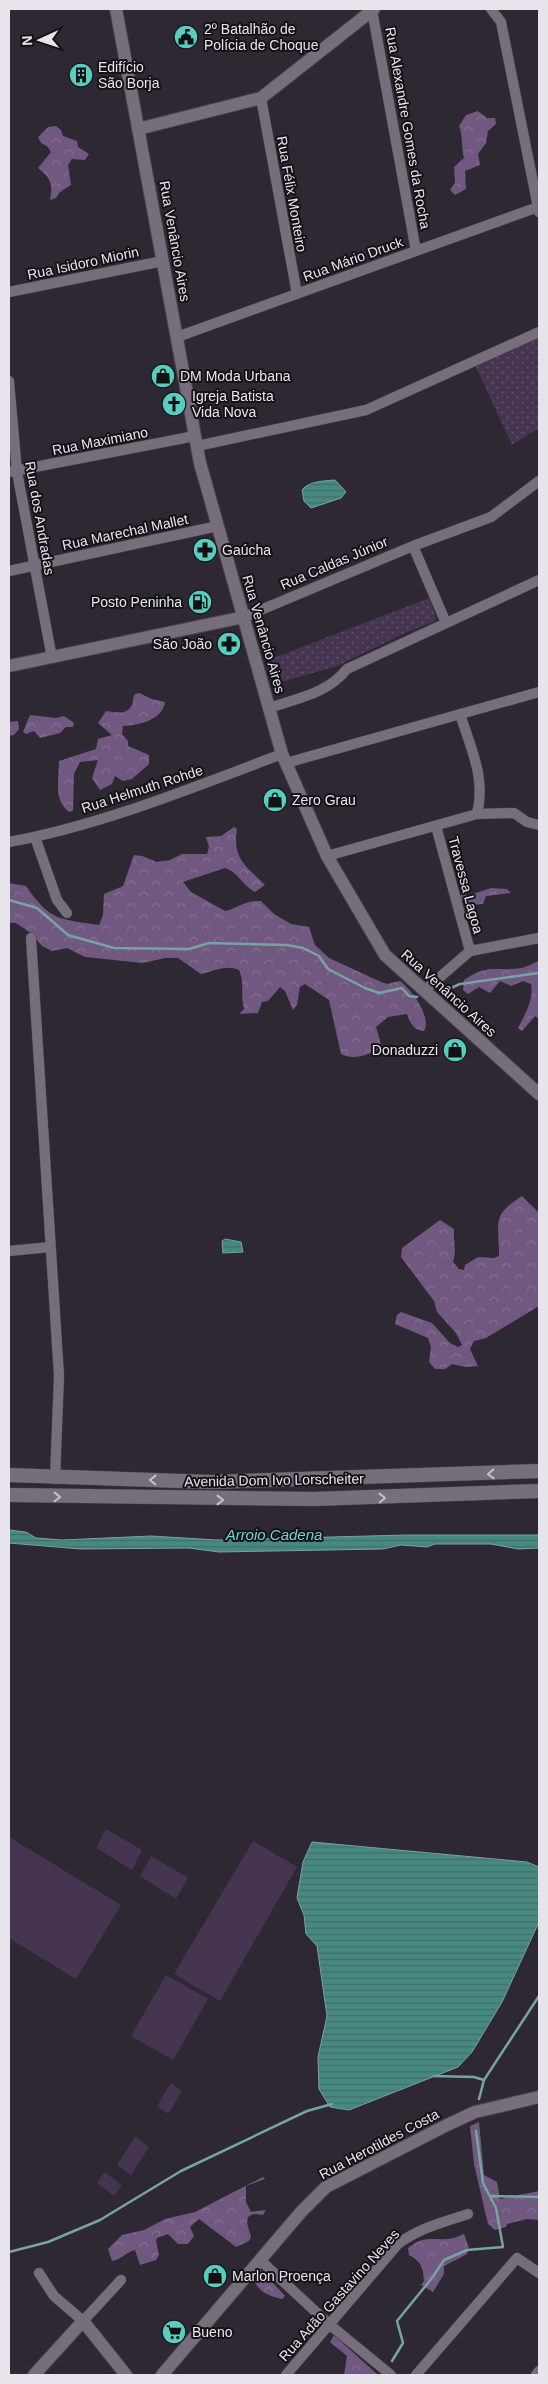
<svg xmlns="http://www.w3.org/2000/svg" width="548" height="2384" font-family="Helvetica,sans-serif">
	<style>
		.grass { fill: url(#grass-dots) }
		.forest { fill: url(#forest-crowns) }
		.pitch { fill: #463551 }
		.water { fill: url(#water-rules); stroke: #76a4a0 }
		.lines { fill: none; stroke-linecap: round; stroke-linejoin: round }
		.stream { stroke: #76a4a0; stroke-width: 2.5 }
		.minor-casing { stroke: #49444c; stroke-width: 11 }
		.tertiary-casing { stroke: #49444c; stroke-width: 14 }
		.secondary-casing { stroke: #49444c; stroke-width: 15 }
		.minor { stroke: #766f7b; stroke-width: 10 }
		.tertiary { stroke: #766f7b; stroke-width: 12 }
		.secondary { stroke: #766f7b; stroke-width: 14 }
		.oneway { stroke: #c6c1c9 }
		.labels { text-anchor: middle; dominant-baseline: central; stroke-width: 4; stroke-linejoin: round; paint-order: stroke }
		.poi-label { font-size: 14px; fill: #e8e4eb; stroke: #151217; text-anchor: start }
		.street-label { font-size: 14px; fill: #e8e4eb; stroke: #151217 }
		.water-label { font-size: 15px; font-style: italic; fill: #6cd6c9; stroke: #151217 }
	</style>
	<defs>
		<pattern id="grass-dots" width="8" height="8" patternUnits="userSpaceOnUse" patternTransform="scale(1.25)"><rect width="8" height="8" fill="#463551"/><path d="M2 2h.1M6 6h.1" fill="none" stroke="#61526a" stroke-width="1.8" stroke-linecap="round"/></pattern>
		<pattern id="forest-crowns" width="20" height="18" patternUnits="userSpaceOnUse" patternTransform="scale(1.25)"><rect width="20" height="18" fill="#715881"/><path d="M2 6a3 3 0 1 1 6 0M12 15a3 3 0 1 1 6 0" fill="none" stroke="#857093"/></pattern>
		<pattern id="water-rules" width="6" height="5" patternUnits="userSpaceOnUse" patternTransform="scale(1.25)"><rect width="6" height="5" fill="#458980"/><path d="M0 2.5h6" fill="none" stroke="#456d69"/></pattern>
	</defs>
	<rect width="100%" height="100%" fill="#2e2833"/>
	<path class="grass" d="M539 335V428L512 445 475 365Z
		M429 598 436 617 435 621 405 633 337 666 278 683 271 659Z"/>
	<path class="forest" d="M478 111 487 118H495L496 124 488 131 486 143 478 154 480 165 465 171 466 189 455 195 450 190 455 183 454 167 464 158C461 147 463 135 459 126L466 115Z
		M56 126 61 130 63 136 77 141 78 147 89 154 85 160 72 159 68 165 71 185 60 192 56 198 50 200C53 184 51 178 38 168L51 152 47 146 41 143 38 137 48 127Z
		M139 693 152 699 165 702C162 721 138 725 123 726L122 734 128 741V746L149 755V764L132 779 123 781 115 776 112 784 100 790 92 778 98 760 80 762 74 774 73 811 69 812C53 800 59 779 59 761L96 749 98 739 112 735 98 723 106 711C116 712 126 716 132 705 134 701 132 698 135 694Z
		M30 715 56 718 64 716 74 723 73 727H66L60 733 40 738 34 731 26 734 23 732Z
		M18 721 19 729 14 735 9 736V722Z
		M234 827 237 829C232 859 246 866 265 885L255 892C243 886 238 872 225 868L183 882 191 892 225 911C241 907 244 900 261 901L274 914 291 924 309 927 315 945 329 958 381 982 387 984 400 981C412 990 432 1017 424 1031 413 1030 411 1024 407 1014L388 1017 376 1027 382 1048C369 1054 355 1061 341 1054L329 1000 305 984 300 987 297 1005 293 1010 285 991 280 987 268 1001 262 1002 258 1013 239 1014 244 1009C240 994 245 984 239 970 226 964 214 971 201 974L178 958H165L143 963 85 957 67 948 52 951 42 946 32 934 16 923H9V883L26 886C50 921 59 919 99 925L103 915 104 894 123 886 134 855 142 856 157 862 170 860 182 854H207L209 847 206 837 221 836Z
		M491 888 507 889 511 893 486 896 483 904 468 905 461 899V892L467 896Z
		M539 961V1019L535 1016 522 1031 518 1028C525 1014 534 1000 531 984L523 981 511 986 500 981 490 993 479 987 468 994 463 990 464 980C489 963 495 972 521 968 528 967 533 963 539 961Z
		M522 1196 539 1213V1306L486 1338 474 1341 470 1349 478 1366 465 1367 452 1364 445 1369H435L429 1362 431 1347 428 1338 395 1324 397 1315 401 1312 432 1323 450 1343 458 1347 462 1345 456 1333 437 1312 434 1301 401 1257 402 1248 440 1220 454 1229C453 1240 457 1251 453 1262L459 1269 464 1270 465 1265 478 1257 494 1258 499 1256V1252C498 1219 493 1215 522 1196Z
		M479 2122 484 2175 497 2182 500 2199 539 2191V2220L527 2219 507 2224 506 2227 495 2230 488 2224 474 2164 470 2126Z
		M263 2177 265 2179 246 2186V2202L251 2212 266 2210 263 2215 253 2214 248 2217 247 2223 251 2237 249 2241 236 2247 199 2219 190 2227 194 2236 188 2244H178L168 2234 157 2238 156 2241 159 2255 156 2260 140 2265 135 2250C126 2252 121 2260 112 2261L108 2249 122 2235 144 2230 165 2219 195 2212Z
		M464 2234 469 2248 467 2254 444 2266V2274L433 2292 421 2285 424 2281C423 2268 422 2262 409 2255L408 2248C423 2236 430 2240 447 2239 453 2239 458 2236 464 2234Z
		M257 2271H262L285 2296 282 2299C269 2296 258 2292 253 2278Z
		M334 2335 378 2375H344L347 2356 330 2342Z"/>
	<path class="pitch" d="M106 1829 142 1850 132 1870 96 1848Z
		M9 1837 121 1905 76 1979 9 1938Z
		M253 1841 297 1867 220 2001 174 1974Z
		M151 1856 188 1878 176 1899 140 1876Z
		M166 1975 208 1999 173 2060 131 2036Z
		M171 2083 182 2091 168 2114 157 2106Z
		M135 2137 149 2147 131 2175 117 2165Z
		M104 2172 122 2185 114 2196 97 2183Z"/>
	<path class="water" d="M335 480 346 492 341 498 311 508 304 501 302 490C309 481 324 481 335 480Z
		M225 1239 241 1242 243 1252 223 1253 222 1241Z
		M9 1530 26 1532 36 1538 62 1540 151 1536 217 1540 407 1535H539V1548L518 1549 491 1544H435L427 1547 401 1545 383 1549 219 1552 189 1548 81 1549 9 1543Z
		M312 1842 527 1862 539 1867V1922L502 2002 472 2052 458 2067 349 2110 330 2107 319 2089 318 2057 327 2016 317 1946 306 1934 304 1915 297 1898 303 1862Z"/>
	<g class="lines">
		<path class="stream" d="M9 900 37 908 68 935 114 948 189 949 209 943 287 945 303 948 319 956 328 969 365 988 379 993 402 988 409 996 417 997
			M442 992 460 984 539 973
			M434 2076 474 2077 484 2080
			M479 2099 484 2080 539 1996
			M491 2196 539 2197
			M9 2252 48 2242 100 2220 181 2171 307 2111 332 2104
			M392 2361 403 2343 397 2321 432 2278 444 2260 467 2250 503 2247 496 2208 483 2183 476 2131"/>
		<g class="minor-casing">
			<path id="minor" d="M491 9 501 22 539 212
				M372 10 416 251
				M261 98 297 294
				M9 292 163 261
				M177 337 538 207
				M9 381 17 472 52 658
				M197 446 366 410 539 332
				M9 472 195 436
				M413 546 446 623
				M9 571 218 526
				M244 617 413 546 491 517 539 481
				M269 708C298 698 327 694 347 669L539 580
				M460 714C471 749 486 778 477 814
				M286 763 539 692
				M436 826 470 951
				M35 837 57 900 67 913
				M9 842C102 825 194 787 282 754
				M327 856 477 814 514 813 527 822 539 825
				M31 938 59 1376 55 1479
				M424 991 470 951 539 938
				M9 1251 50 1247
				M260 2260 330 2325 391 2375
				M39 2273 54 2296 83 2321 121 2280
				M286 2375 398 2244C419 2228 444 2222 468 2214
				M416 2375 517 2258 539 2273
				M536 2375 539 2371"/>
		</g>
		<g class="tertiary-casing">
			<path id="tertiary" d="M116 9 200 463 282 754 327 856 385 955 539 1094
				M138 129 261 98 374 9
				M9 666 244 617
				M34 2375 83 2321 126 2375
				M162 2375 301 2212 326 2187 447 2125 475 2112 539 2097"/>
		</g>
		<g class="secondary-casing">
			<path id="secondary" d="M9 1475 210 1482 539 1471
				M9 1495 314 1499 539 1491"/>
		</g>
		<use href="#minor" class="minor"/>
		<use href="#tertiary" class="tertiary"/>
		<use href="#secondary" class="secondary"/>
	</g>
	<defs><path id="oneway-chevron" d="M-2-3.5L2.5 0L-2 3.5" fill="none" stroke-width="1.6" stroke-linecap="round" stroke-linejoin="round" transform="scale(1.25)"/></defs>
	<g class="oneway">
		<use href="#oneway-chevron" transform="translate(491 1474) rotate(177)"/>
		<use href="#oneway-chevron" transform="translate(153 1480) rotate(-179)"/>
		<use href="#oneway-chevron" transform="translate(57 1497) rotate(2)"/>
		<use href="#oneway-chevron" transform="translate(382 1498) rotate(-1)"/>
		<use href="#oneway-chevron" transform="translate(220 1500)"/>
	</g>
	<defs>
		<g id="civic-disc" transform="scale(1.25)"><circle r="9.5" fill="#58cec1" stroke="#151217"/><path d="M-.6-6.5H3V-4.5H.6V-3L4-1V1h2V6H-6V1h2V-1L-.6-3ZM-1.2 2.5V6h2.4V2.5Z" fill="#111"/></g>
		<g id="building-disc" transform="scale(1.25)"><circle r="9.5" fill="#58cec1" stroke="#151217"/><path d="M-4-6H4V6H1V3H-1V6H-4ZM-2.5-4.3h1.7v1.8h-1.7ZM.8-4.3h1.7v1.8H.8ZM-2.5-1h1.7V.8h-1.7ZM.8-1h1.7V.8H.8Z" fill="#111"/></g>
		<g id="shop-disc" transform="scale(1.25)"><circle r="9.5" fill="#58cec1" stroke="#151217"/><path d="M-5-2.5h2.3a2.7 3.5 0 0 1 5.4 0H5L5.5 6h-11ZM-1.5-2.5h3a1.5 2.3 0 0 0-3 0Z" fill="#111"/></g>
		<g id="church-disc" transform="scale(1.25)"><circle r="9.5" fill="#58cec1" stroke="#151217"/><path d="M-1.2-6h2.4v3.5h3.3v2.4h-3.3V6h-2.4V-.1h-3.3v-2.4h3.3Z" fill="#111"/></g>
		<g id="pharmacy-disc" transform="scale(1.25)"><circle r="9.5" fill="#58cec1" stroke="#151217"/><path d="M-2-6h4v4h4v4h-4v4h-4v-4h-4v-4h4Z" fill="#111"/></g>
		<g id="fuel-disc" transform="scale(1.25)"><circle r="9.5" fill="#58cec1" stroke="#151217"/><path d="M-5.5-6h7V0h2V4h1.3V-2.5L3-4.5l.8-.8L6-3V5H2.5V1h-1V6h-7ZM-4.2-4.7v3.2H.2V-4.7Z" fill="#111"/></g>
		<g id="supermarket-disc" transform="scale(1.25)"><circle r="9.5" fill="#58cec1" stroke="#151217"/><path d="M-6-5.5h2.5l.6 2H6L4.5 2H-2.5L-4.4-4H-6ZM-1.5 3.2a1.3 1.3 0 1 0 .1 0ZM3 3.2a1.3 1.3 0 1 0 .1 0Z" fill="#111"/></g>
	</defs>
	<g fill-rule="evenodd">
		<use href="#civic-disc" x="186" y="37"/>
		<use href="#building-disc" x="81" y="75"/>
		<use href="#shop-disc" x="163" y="376"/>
		<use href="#church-disc" x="174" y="404"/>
		<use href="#pharmacy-disc" x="205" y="550"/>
		<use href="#fuel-disc" x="200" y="602"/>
		<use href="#pharmacy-disc" x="229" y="644"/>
		<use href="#shop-disc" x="275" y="800"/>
		<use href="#shop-disc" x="455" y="1050"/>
		<use href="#shop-disc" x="215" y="2276"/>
		<use href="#supermarket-disc" x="174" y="2332"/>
	</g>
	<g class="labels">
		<g class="poi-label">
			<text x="204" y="29">2º Batalhão de<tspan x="204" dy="16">Polícia de Choque</tspan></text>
			<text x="98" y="67">Edifício<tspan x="98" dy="16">São Borja</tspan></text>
			<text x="180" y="376">DM Moda Urbana</text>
			<text x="192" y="396">Igreja Batista<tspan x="192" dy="16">Vida Nova</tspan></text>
			<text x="222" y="550">Gaúcha</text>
			<text x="182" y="602" text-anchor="end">Posto Peninha</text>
			<text x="212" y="644" text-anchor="end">São João</text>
			<text x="292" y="800">Zero Grau</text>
			<text x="438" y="1050" text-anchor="end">Donaduzzi</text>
			<text x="232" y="2276">Marlon Proença</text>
			<text x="192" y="2332">Bueno</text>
		</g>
		<g class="street-label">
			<text transform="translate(408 128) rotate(80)">Rua Alexandre Gomes da Rocha</text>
			<text transform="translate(292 194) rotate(80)">Rua Félix Monteiro</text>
			<text transform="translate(175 241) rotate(80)">Rua Venâncio Aires</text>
			<text transform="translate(353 259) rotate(-20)">Rua Mário Druck</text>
			<text transform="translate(83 263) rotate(-12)">Rua Isidoro Miorin</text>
			<text transform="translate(100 441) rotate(-11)">Rua Maximiano</text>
			<text transform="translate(40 518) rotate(80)">Rua dos Andradas</text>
			<text transform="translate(125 532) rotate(-12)">Rua Marechal Mallet</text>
			<text transform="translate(334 563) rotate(-23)">Rua Caldas Júnior</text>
			<text transform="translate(264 634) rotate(74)">Rua Venâncio Aires</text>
			<text transform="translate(142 789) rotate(-18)">Rua Helmuth Rohde</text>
			<text transform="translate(466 885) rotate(75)">Travessa Lagoa</text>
			<text transform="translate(449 993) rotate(42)">Rua Venâncio Aires</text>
			<text transform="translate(274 1480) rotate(-1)">Avenida Dom Ivo Lorscheiter</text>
			<text transform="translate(379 2144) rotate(-28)">Rua Herotildes Costa</text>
			<text transform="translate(339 2295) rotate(-48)">Rua Adão Gastavino Neves</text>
		</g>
		<g class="water-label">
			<text x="274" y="1534">Arroio Cadena</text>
		</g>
	</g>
	<rect width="548" height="2384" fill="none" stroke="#e8e4eb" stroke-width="20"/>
	<g transform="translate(40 40) rotate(267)" stroke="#151217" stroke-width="4" paint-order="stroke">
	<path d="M0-4L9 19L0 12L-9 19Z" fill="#e8e4eb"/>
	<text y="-8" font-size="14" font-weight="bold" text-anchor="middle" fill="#e8e4eb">N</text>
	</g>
</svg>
